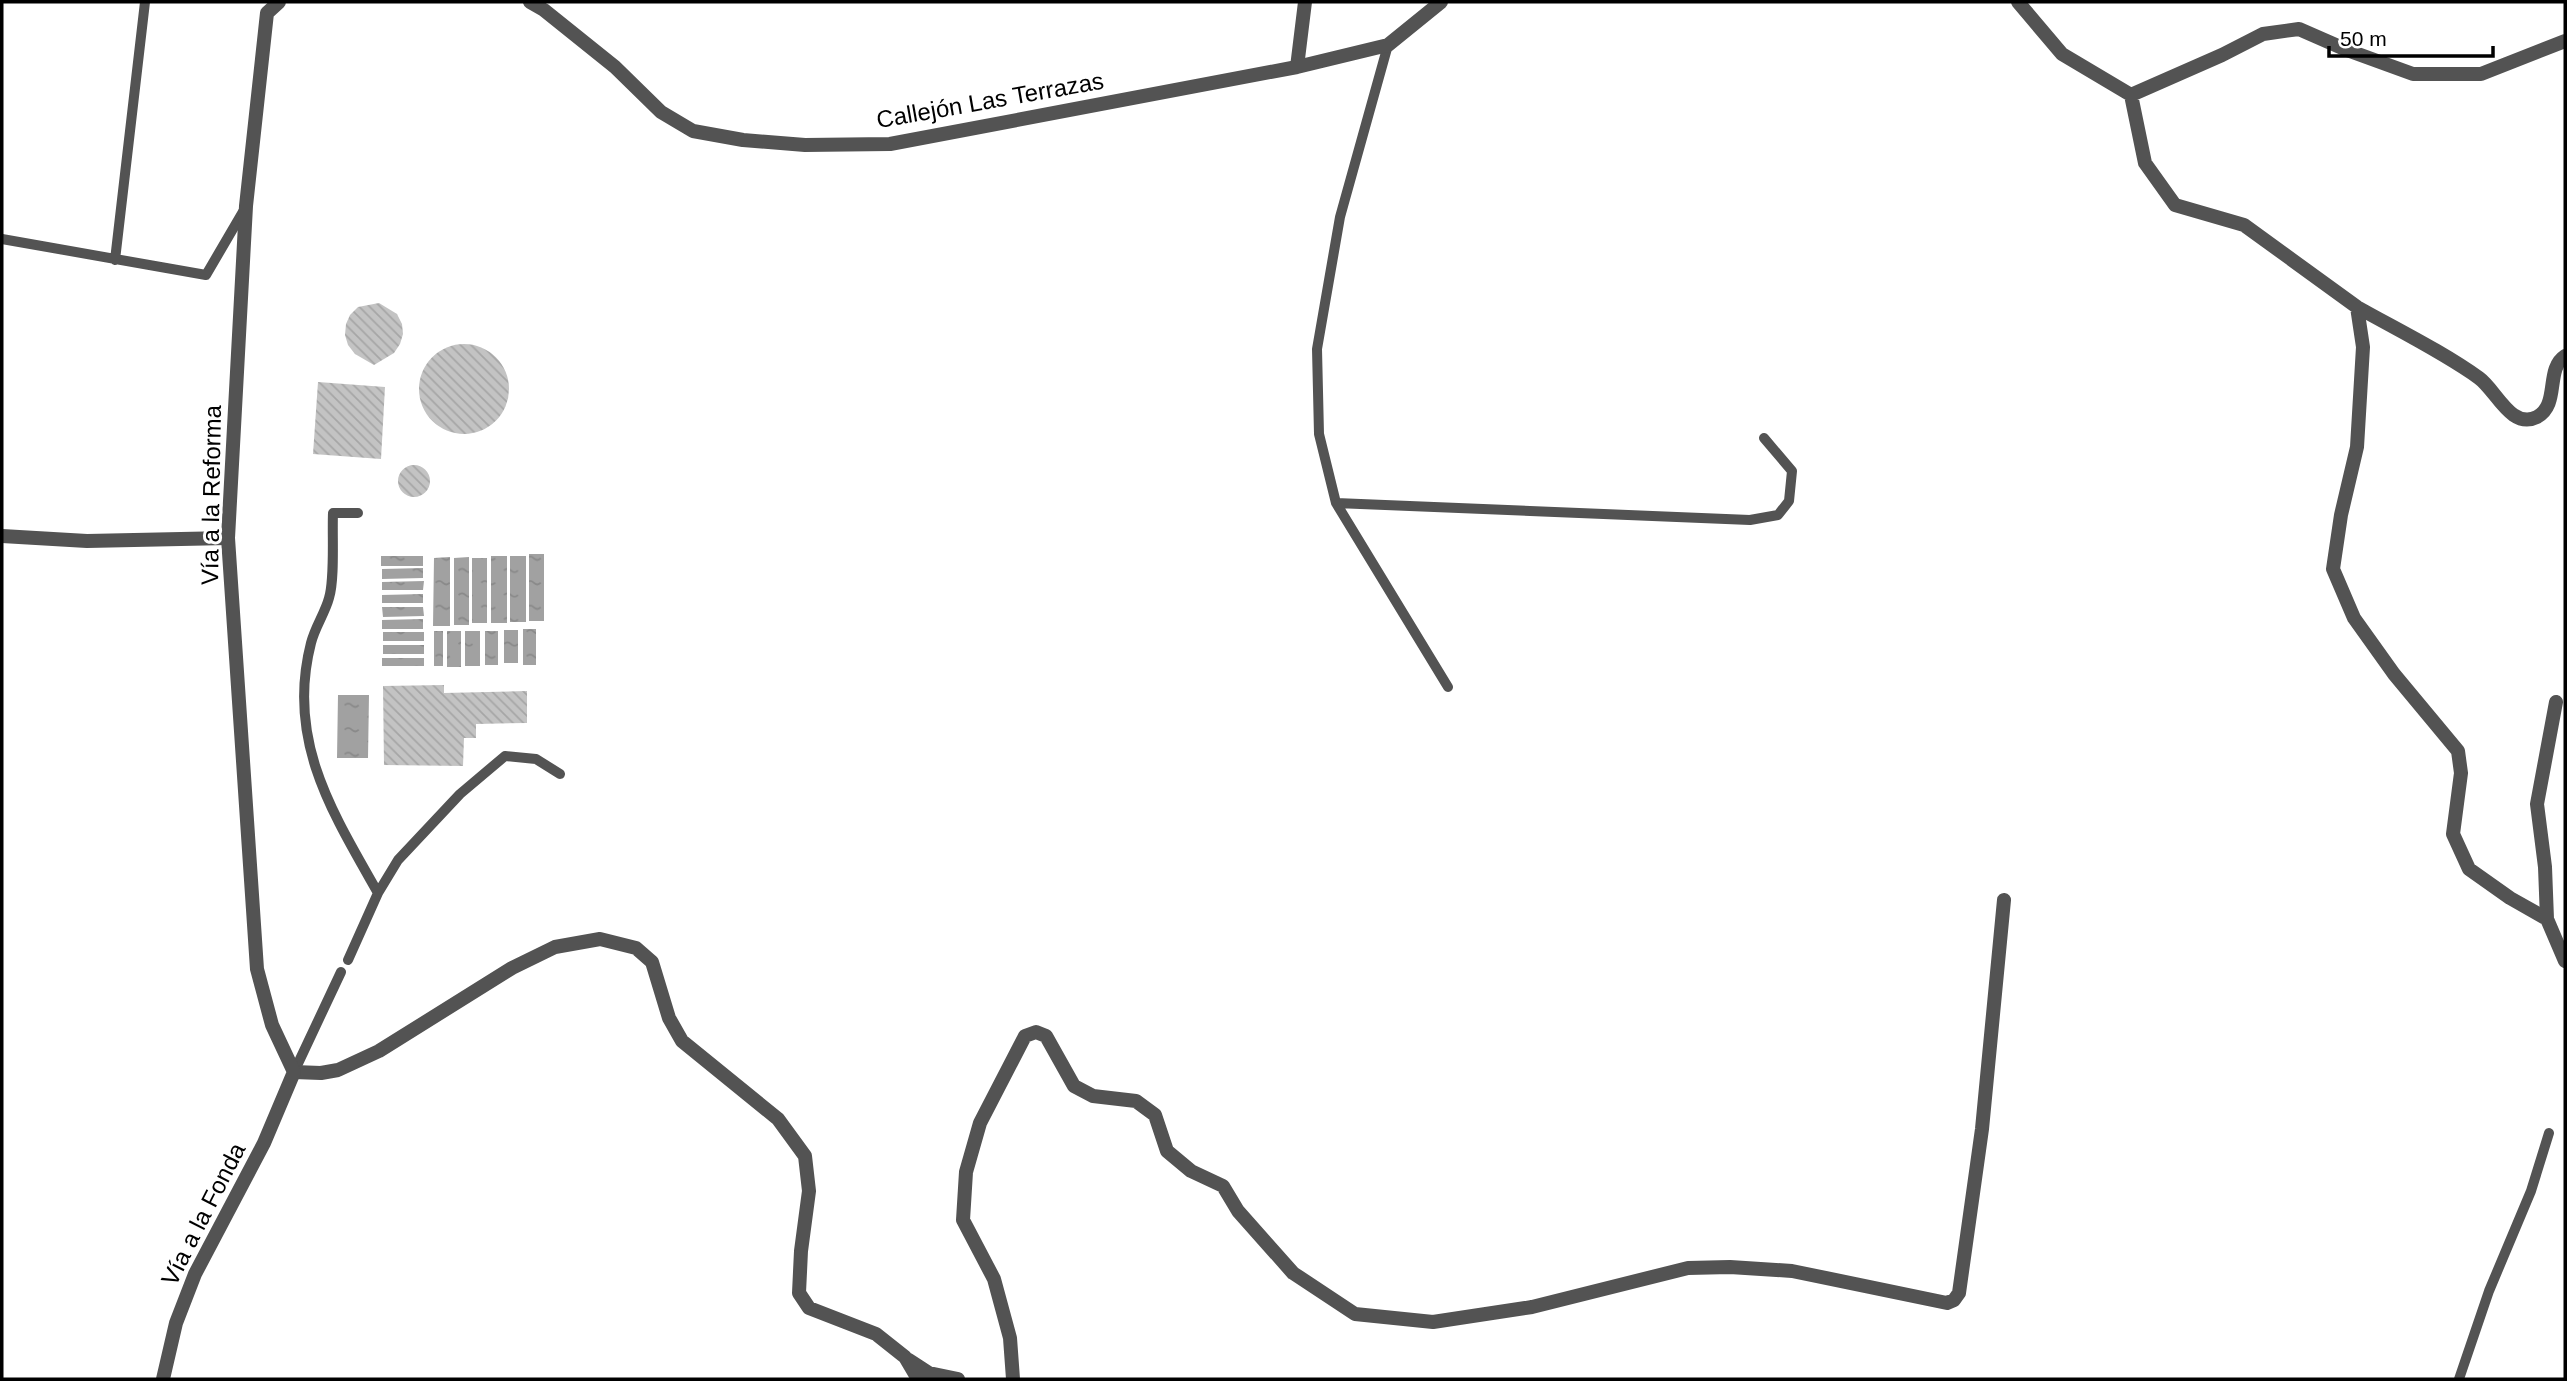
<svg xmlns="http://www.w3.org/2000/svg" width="2567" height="1381" font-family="Helvetica,sans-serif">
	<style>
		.water { fill: url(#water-ripples) }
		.building { fill: url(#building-back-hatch) }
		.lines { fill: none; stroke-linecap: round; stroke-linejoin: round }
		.service { stroke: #535353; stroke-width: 10 }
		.minor { stroke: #535353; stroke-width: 14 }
		.tertiary { stroke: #535353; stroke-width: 14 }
		.labels { text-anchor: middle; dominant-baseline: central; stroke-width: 6; stroke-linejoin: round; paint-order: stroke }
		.street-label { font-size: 24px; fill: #000; stroke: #fff }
	</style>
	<defs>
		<pattern id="water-ripples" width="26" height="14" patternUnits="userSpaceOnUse" patternTransform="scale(1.75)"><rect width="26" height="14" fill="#a1a1a1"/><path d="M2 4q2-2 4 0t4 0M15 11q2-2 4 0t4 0" fill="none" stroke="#898989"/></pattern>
		<pattern id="building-back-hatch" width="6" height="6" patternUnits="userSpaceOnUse" patternTransform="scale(1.75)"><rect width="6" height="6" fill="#c3c3c3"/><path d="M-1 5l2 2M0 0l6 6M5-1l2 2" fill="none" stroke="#a6a6a6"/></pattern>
	</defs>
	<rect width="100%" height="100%" fill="#fff"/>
	<path class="water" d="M529 554H544V621H529Z
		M423 556V566H381V556Z
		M491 556H507V623H491Z
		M510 556H526V622H510Z
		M450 557V626H433L434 558Z
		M469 557V625H454V558Z
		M472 558H487V623H472Z
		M423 568V578L382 579V569Z
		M424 581 423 590H382V582Z
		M423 594V603H382V595Z
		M382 607H423L424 616 383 617Z
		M423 619V629H382V620Z
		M536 629V665H523V629Z
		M504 630H518V663H504Z
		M434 631H443V666H434Z
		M447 631H461V667H447Z
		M465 631H480V666H465Z
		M485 631H498V665H485Z
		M383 632H424V641H383Z
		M383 645H424V654H383Z
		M382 658H424V666H382Z
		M338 695H369L368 758H337Z"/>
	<path class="building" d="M379 303 397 314 402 324 403 334 400 344 394 353 374 365 355 354 348 345 345 335 346 324 350 315 358 307Z
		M419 389a45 45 0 1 1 90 0a45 45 0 1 1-90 0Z
		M318 382 385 387 381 459 313 454Z
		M398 481a16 16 0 1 1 32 0a16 16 0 1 1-32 0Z
		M444 685V693L527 691V723L476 724V738H464L463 766 384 765 383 686Z"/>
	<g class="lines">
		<path class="service" d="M1388 45 1340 217 1317 349 1319 434 1336 503 1448 687
			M2 239 206 275 244 210
			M115 260 145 2
			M1336 503 1750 520 1778 515 1789 501 1792 471 1764 438
			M358 513H333C332 535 335 579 329 598 325 613 315 627 311 643 286 740 332 812 378 893
			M348 960 378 893 398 860 460 794 505 756 536 759 560 774
			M294 1072 341 972
			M2459 1379 2489 1291 2531 1191 2549 1133"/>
		<path class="minor" d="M530 2 544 10 615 67 661 112 693 131 743 140 805 145 890 144 1297 67 1388 45 1441 2
			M2018 2 2062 54 2131 95 2145 163 2175 205 2244 225 2357 307 2363 347 2357 447 2341 515 2333 569 2354 618 2394 674 2458 751 2461 773 2453 834 2469 869 2510 898 2547 919 2565 961
			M1297 67 1305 2
			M2131 95 2222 55 2263 34 2299 29 2347 50 2413 74H2481L2565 41
			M2357 307C2396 329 2443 352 2479 378 2496 390 2511 430 2537 417 2560 405 2545 369 2565 356
			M2 536 87 541 228 538
			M2547 919 2545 867 2537 804 2556 702
			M294 1072 321 1073 338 1070 379 1051 512 968 555 947 600 939 636 948 652 962 669 1018 682 1041 778 1119 805 1156 809 1191 801 1251 799 1293 809 1308 876 1334 905 1357 918 1379
			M909 1360 929 1373 958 1379
			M1013 1379 1010 1338 994 1279 963 1220 966 1172 980 1123 1025 1036 1036 1032 1046 1036 1074 1086 1093 1096 1136 1101 1155 1115 1167 1151 1191 1171 1223 1186 1238 1211 1293 1273 1355 1314 1433 1322 1532 1307 1688 1268 1730 1267 1792 1271 1947 1303 1954 1300 1959 1293 1982 1129 2004 900"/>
		<path class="tertiary" d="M163 1379 176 1323 195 1274 264 1143 294 1072 272 1025 257 969 228 538 246 206 267 13 279 2"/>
	</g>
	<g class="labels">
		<g class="street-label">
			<text transform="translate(990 100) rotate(-10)">Callejón Las Terrazas</text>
			<text transform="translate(211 495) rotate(-89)">Vía a la Reforma</text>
			<text transform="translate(203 1214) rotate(-63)">Vía a la Fonda</text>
		</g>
	</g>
	<rect width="2567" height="1381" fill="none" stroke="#000000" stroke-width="7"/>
	<path d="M2329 46v10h164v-10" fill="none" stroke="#000000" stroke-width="3.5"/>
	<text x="2340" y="46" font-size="21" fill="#000000" stroke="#ffffff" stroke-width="5" paint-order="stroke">50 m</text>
</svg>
